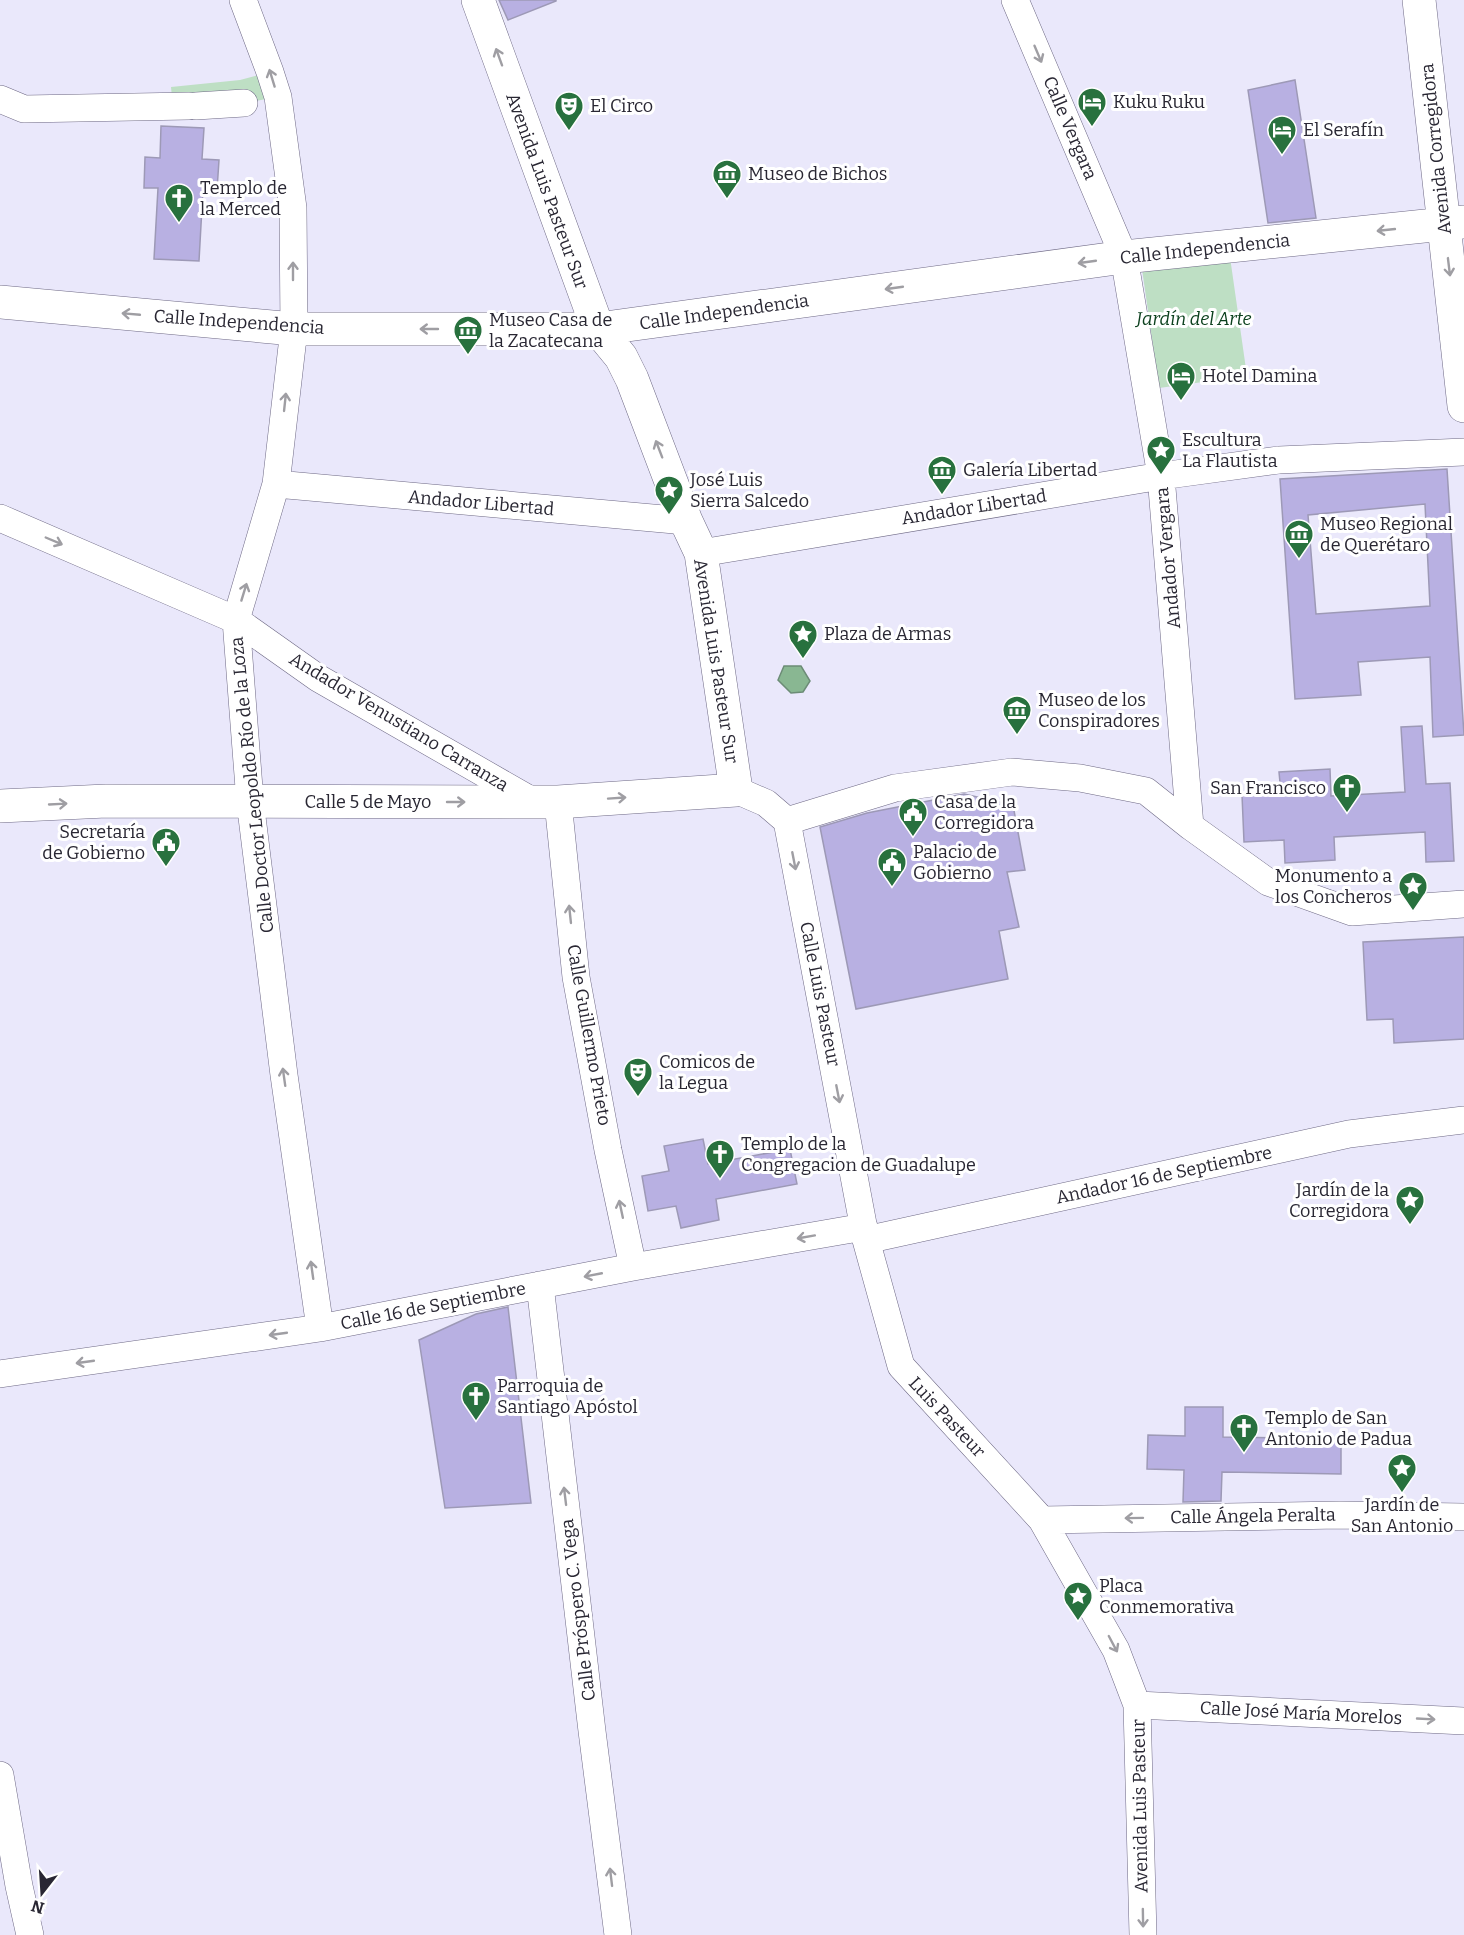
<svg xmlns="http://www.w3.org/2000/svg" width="1464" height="1935" font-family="Bitter,serif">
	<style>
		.green { fill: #bedfc4 }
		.water { fill: #89b792; stroke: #6c8c76; stroke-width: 1.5 }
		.building { fill: #b8b0e2; stroke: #9d99b6; stroke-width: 1.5; fill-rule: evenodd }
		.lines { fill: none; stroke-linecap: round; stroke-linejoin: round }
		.street-casing { stroke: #6e6985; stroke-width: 28 }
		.secondary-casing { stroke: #6e6985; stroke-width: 34 }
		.street { stroke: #fff; stroke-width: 27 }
		.secondary { stroke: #fff; stroke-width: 33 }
		.oneway { stroke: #9f9ea3 }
		.labels { text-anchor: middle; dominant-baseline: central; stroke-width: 6; stroke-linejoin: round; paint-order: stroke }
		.poi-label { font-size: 18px; fill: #292733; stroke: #fff; text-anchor: start }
		.street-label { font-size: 18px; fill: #292733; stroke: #fff }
		.park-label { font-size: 18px; font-style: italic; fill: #0c411e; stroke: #fff }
	</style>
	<rect width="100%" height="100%" fill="#eae8fb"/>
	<path class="green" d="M270 72 278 97 244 103 173 107 171 87 240 80Z
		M1229 250 1247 376 1159 388 1141 262Z"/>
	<path class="water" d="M784 666H801L810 681 803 692 791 693 778 680Z"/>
	<path class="building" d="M499 0H556V1L508 20Z
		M1295 80 1316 218 1268 223 1248 90Z
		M161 126 204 128 202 159 219 160 217 190 203 189 199 261 154 259 158 188H144L145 157 160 158Z
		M1447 469 1464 735 1433 737 1430 657 1358 662 1361 695 1295 699 1280 479ZM1425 504 1430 606 1316 614 1308 515Z
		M1422 726 1426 784 1450 783 1454 861 1426 862 1425 832 1334 837 1335 860 1285 863 1284 840 1244 842 1242 795 1281 793 1279 772 1330 769 1331 796 1405 792 1401 727Z
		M964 794 1013 805 1025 870 1007 872 1019 927 999 931 1008 979 856 1009 820 827 867 813Z
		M1464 937V1039L1394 1043 1393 1019 1367 1020 1363 942Z
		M703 1139 708 1164 790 1149 797 1184 716 1199 719 1220 681 1228 676 1206 648 1211 642 1176 669 1171 664 1146Z
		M508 1307 531 1503 445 1508 419 1340 476 1314Z
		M1185 1407H1223V1437L1341 1439V1474L1222 1472 1221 1501 1183 1502 1184 1470 1147 1469 1148 1435 1185 1436Z"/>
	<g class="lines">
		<g class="street-casing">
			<path id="street" d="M243 0 270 72 278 97 293 208 294 329 276 484 236 620 250 801 284 1075 320 1328
				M1015 0 1124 257 1161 476 1190 826
				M0 99 24 109 189 106
				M196 106 244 103
				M276 484 686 521
				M0 518 236 620 318 678 534 802
				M701 553 1161 476 1279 460 1464 452
				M736 790 766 803 787 821 866 1240 901 1366 1042 1520 1116 1650 1137 1705 1143 1935
				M558 802 576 977 608 1150 633 1267
				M787 821 895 788 1012 772 1080 778 1146 791 1190 826 1268 882 1352 912 1464 904
				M866 1240 1349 1134 1464 1120
				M540 1285 592 1731 618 1935
				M0 1374 320 1328 633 1267 864 1227
				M1042 1520 1340 1515 1464 1517
				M1137 1705 1464 1721
				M0 1775 19 1886 30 1935"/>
		</g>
		<g class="secondary-casing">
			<path id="secondary" d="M1419 0 1464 406
				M0 302 294 329H598L1124 257 1464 222
				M0 806 106 801 558 802 736 790 701 553 686 521 632 379 621 357 598 329 478 0"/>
		</g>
		<use href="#street" class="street"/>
		<use href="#secondary" class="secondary"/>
	</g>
	<defs><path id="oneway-shaft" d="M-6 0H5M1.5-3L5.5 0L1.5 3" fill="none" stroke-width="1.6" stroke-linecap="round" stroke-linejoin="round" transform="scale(1.5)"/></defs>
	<g class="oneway">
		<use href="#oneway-shaft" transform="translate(1038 54) rotate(67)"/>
		<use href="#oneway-shaft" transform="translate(499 57) rotate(-110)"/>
		<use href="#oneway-shaft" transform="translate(272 78) rotate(-107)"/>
		<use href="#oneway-shaft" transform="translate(1386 230) rotate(174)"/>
		<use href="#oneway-shaft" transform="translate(1087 262) rotate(172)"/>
		<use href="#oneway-shaft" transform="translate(1449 267) rotate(83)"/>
		<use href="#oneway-shaft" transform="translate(293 271) rotate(-90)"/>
		<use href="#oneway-shaft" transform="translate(894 288) rotate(172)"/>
		<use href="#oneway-shaft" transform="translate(131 314) rotate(-175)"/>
		<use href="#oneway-shaft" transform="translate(429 329) rotate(-180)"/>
		<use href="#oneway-shaft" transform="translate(285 402) rotate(-84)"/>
		<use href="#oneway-shaft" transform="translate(659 449) rotate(-111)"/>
		<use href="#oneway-shaft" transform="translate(54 541) rotate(23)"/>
		<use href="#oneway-shaft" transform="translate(244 592) rotate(-73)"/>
		<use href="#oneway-shaft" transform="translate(617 798) rotate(-4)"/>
		<use href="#oneway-shaft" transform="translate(456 802)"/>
		<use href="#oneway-shaft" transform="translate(58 804) rotate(-3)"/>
		<use href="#oneway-shaft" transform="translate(794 861) rotate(79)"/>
		<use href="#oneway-shaft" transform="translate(570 914) rotate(-96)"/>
		<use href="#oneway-shaft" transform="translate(284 1077) rotate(-98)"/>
		<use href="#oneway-shaft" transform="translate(838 1094) rotate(79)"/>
		<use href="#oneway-shaft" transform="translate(621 1209) rotate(-102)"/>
		<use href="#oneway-shaft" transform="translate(806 1237) rotate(170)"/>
		<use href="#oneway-shaft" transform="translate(312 1270) rotate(-98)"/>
		<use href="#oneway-shaft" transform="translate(593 1275) rotate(169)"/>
		<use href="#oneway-shaft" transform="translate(278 1334) rotate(172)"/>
		<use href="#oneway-shaft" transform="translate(85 1362) rotate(172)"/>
		<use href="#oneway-shaft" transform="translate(565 1496) rotate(-97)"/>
		<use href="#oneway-shaft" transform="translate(1134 1518) rotate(179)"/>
		<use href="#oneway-shaft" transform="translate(1113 1644) rotate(62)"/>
		<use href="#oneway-shaft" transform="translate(1426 1719) rotate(3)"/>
		<use href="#oneway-shaft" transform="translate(611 1877) rotate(-97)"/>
		<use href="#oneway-shaft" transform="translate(1143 1918) rotate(89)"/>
	</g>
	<defs>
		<g id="hotel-pin" transform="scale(1.5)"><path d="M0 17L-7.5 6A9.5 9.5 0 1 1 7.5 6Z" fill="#28713e" stroke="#fff"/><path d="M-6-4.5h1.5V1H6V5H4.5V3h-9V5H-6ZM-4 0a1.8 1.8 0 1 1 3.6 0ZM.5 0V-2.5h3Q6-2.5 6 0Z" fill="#fff"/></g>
		<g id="theatre-pin" transform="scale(1.5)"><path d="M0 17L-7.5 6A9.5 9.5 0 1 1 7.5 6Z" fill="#28713e" stroke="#fff"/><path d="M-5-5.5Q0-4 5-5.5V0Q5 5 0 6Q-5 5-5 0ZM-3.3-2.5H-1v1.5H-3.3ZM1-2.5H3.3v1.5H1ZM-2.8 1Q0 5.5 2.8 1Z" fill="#fff"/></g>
		<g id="museum-pin" transform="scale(1.5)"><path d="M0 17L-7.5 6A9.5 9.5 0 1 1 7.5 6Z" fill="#28713e" stroke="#fff"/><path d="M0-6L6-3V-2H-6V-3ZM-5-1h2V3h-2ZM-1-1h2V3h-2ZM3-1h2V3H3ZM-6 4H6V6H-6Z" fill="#fff"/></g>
		<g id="church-pin" transform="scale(1.5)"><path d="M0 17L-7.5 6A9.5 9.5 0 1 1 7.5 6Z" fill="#28713e" stroke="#fff"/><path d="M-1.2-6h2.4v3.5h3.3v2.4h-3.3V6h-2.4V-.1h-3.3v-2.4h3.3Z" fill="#fff"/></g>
		<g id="sight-pin" transform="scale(1.5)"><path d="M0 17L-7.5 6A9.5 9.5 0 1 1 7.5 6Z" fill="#28713e" stroke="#fff"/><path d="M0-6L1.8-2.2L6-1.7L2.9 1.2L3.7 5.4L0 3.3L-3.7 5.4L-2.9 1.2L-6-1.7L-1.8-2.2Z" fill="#fff"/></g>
		<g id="civic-pin" transform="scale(1.5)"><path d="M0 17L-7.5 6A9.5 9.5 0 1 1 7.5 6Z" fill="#28713e" stroke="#fff"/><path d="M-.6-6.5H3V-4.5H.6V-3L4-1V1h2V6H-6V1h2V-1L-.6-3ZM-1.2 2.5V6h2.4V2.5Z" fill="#fff"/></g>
	</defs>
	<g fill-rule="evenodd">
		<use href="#hotel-pin" x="1092" y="102"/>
		<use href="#theatre-pin" x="569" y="106"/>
		<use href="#hotel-pin" x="1282" y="130"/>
		<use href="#museum-pin" x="727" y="174"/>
		<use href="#church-pin" x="179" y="198"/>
		<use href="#museum-pin" x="468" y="330"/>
		<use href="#hotel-pin" x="1181" y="376"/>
		<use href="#sight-pin" x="1161" y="450"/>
		<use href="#museum-pin" x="942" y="470"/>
		<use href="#sight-pin" x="669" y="490"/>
		<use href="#museum-pin" x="1299" y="534"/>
		<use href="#sight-pin" x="803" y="634"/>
		<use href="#museum-pin" x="1017" y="710"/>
		<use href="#church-pin" x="1347" y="788"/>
		<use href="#civic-pin" x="913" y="812"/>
		<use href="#civic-pin" x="166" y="842"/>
		<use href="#civic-pin" x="892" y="862"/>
		<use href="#sight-pin" x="1413" y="886"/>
		<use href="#theatre-pin" x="638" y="1072"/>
		<use href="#church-pin" x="720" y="1154"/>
		<use href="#sight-pin" x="1410" y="1200"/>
		<use href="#church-pin" x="476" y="1396"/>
		<use href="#church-pin" x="1244" y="1428"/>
		<use href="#sight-pin" x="1402" y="1468"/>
		<use href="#sight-pin" x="1078" y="1596"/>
	</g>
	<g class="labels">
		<g class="poi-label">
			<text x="1113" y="102">Kuku Ruku</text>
			<text x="590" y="106">El Circo</text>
			<text x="1303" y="130">El Serafín</text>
			<text x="748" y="174">Museo de Bichos</text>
			<text x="200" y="188">Templo de<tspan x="200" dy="21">la Merced</tspan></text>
			<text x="489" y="320">Museo Casa de<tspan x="489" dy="21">la Zacatecana</tspan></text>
			<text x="1202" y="376">Hotel Damina</text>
			<text x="1182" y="440">Escultura<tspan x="1182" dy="21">La Flautista</tspan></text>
			<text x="963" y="470">Galería Libertad</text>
			<text x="690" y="480">José Luis<tspan x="690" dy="21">Sierra Salcedo</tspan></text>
			<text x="1320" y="524">Museo Regional<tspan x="1320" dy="21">de Querétaro</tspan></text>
			<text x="824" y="634">Plaza de Armas</text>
			<text x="1038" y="700">Museo de los<tspan x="1038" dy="21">Conspiradores</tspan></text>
			<text x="1326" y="788" text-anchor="end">San Francisco</text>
			<text x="934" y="802">Casa de la<tspan x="934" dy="21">Corregidora</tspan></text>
			<text x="145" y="832" text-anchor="end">Secretaría<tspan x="145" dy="21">de Gobierno</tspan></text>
			<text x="913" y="852">Palacio de<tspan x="913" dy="21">Gobierno</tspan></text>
			<text x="1392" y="876" text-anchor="end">Monumento a<tspan x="1392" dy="21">los Concheros</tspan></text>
			<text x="659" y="1062">Comicos de<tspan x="659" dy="21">la Legua</tspan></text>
			<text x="741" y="1144">Templo de la<tspan x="741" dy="21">Congregacion de Guadalupe</tspan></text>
			<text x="1389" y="1190" text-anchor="end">Jardín de la<tspan x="1389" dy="21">Corregidora</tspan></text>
			<text x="497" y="1386">Parroquia de<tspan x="497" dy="21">Santiago Apóstol</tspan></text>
			<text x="1265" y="1418">Templo de San<tspan x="1265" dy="21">Antonio de Padua</tspan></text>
			<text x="1402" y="1505" text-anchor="middle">Jardín de<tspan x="1402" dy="21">San Antonio</tspan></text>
			<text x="1099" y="1586">Placa<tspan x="1099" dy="21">Conmemorativa</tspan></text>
		</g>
		<g class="street-label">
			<text transform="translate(1070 128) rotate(67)">Calle Vergara</text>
			<text transform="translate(1436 149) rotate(-96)">Avenida Corregidora</text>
			<text transform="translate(547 191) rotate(70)">Avenida Luis Pasteur Sur</text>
			<text transform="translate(1205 249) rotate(-6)">Calle Independencia</text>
			<text transform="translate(724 312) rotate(-8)">Calle Independencia</text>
			<text transform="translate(239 322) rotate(4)">Calle Independencia</text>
			<text transform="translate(481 503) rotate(5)">Andador Libertad</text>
			<text transform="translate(974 507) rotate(-9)">Andador Libertad</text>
			<text transform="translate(1168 558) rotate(-95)">Andador Vergara</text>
			<text transform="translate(716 661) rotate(81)">Avenida Luis Pasteur Sur</text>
			<text transform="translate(399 722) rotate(31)">Andador Venustiano Carranza</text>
			<text transform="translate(252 785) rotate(-96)">Calle Doctor Leopoldo Río de la Loza</text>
			<text x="368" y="802">Calle 5 de Mayo</text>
			<text transform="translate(820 994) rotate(79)">Calle Luis Pasteur</text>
			<text transform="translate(589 1035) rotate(80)">Calle Guillermo Prieto</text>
			<text transform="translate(1164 1175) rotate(-12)">Andador 16 de Septiembre</text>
			<text transform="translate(433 1306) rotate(-11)">Calle 16 de Septiembre</text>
			<text transform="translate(947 1417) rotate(47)">Luis Pasteur</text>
			<text transform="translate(1253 1516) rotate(-1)">Calle Ángela Peralta</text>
			<text transform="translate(578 1610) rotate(-97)">Calle Próspero C. Vega</text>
			<text transform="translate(1301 1713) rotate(3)">Calle José María Morelos</text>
			<text transform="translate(1140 1806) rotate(-91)">Avenida Luis Pasteur</text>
		</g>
		<g class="park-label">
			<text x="1194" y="319">Jardín del Arte</text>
		</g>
	</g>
	<g transform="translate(42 1893) rotate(197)" stroke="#ffffff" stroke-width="4.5" paint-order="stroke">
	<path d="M0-4.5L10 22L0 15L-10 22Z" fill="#292733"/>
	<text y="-9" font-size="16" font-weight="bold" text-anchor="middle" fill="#292733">N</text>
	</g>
</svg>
